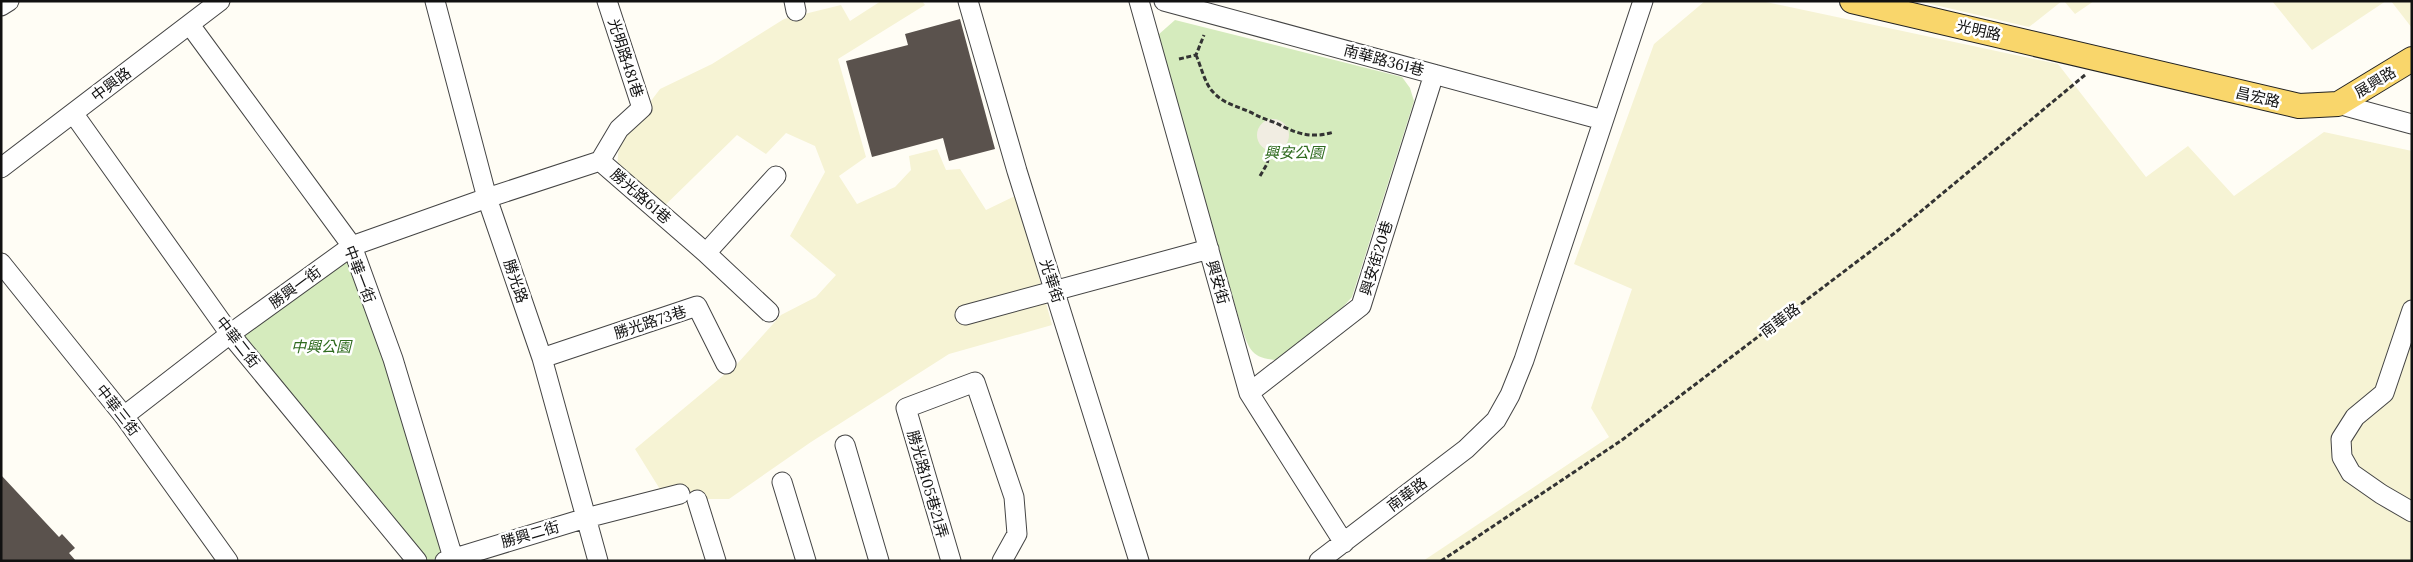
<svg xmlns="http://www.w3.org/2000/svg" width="2413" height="562" font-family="Lora,'Noto Sans TC',serif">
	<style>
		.farmland { fill: #f6f3d4 }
		.green { fill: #d5ebbd }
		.plaza { fill: #f1ede2 }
		.building { fill: #5a524d }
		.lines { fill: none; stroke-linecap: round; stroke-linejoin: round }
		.minor-casing { stroke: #444; stroke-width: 21 }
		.major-casing { stroke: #222; stroke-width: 26 }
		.path { stroke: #333; stroke-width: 3; stroke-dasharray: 5 2.5; stroke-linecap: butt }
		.minor { stroke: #fff; stroke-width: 19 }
		.major { stroke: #f9d66b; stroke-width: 24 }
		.labels { text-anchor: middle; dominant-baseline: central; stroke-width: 5; stroke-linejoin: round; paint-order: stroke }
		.street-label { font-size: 15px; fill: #111; stroke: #fff }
		.park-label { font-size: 15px; font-style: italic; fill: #2f6b1f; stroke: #fff }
	</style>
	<rect width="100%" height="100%" fill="#fffdf5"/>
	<path class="farmland" d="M881 1H922L925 5 838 59 866 157 839 176 857 204 895 187 911 170 909 156 937 149 946 170 960 169 986 210 1017 195 1052 325 949 354 811 442 729 499H666L635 449 737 364 781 315 816 297 836 275 790 236 825 172 815 146 786 133 766 154 737 135 654 216 616 182 619 143 660 89 712 64 784 19 841 5 850 21Z
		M1705 1H1761L2058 64 2146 177 2188 146 2234 196 2324 132 2412 151V561H1423L1609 437 1591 408 1632 289 1574 264 1654 44Z
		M1918 1H2062L2029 27Z
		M2064 1H2094L2075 14Z
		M2272 1H2386L2312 50Z
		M2391 1H2412V28Z"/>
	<path class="green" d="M1175 20 1402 77 1410 88 1414 101 1352 297 1342 308 1276 360C1250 358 1249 348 1241 326L1158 35Z
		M350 254 387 363 446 555 430 561H423L241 336Z"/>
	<path class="plaza" d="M1257 135a16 16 0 1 1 32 0a16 16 0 1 1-32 0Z"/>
	<path class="building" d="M960 19 995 149 949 161 943 138 872 157 846 61 908 45 905 34Z
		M1 475 59 537 62 534 75 548 69 553 76 561H1Z"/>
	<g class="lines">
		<g class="minor-casing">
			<path id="minor" d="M435 1 487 198 542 358 598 561
				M794 1 796 11
				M968 1 1017 171 1139 561
				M1139 1 1249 393 1344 543
				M1164 1 1603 120
				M1 6 9 1
				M190 25 352 246 393 359 454 561
				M2338 104 2412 124
				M73 113 230 334 417 561
				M600 161 619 129 642 108 607 1
				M1 168 220 1
				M706 253 776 176
				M1 263 124 416 228 561
				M2412 310 2384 393 2355 417 2341 439 2342 457 2351 473 2381 494 2412 512
				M965 315 1209 249
				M542 358 697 306 726 364
				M1249 393 1361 306 1434 74
				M124 416 230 334 352 246 487 198 600 161 706 253 769 312
				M845 445 879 561
				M782 482 806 561
				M697 500 716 561
				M445 561 586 518 680 494
				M951 561 906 408 975 382 1014 497 1017 534 1002 561
				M1319 561 1466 449 1496 420 1510 395 1524 360 1643 1"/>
		</g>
		<g class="major-casing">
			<path id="major" d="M1852 1 2299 106 2338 104 2412 59"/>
		</g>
		<path class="path" d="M1196 55C1201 66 1205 85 1214 93 1225 105 1241 107 1254 114 1265 120 1273 121 1282 126 1300 135 1314 138 1334 132
			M1179 59 1196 55 1204 35
			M1260 176 1267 164 1270 150
			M1441 561 1622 440 1896 232 2085 75"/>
		<use href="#minor" class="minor"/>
		<use href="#major" class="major"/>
	</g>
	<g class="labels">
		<g class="street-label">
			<text transform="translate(1979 30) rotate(13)">光明路</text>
			<text transform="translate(626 58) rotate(72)">光明路481巷</text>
			<text transform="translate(1384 60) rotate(15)">南華路361巷</text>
			<text transform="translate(2375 82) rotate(-31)">展興路</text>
			<text transform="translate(111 84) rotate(-37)">中興路</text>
			<text transform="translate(2258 97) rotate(13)">昌宏路</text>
			<text transform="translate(641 196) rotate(41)">勝光路61巷</text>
			<text transform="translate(1376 258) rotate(-73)">興安街20巷</text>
			<text transform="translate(360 274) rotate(69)">中華一街</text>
			<text transform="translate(516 281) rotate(71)">勝光路</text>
			<text transform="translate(1052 281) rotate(72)">光華街</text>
			<text transform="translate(1218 282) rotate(74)">興安街</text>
			<text transform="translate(295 287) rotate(-36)">勝興一街</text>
			<text transform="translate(1780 320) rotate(-37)">南華路</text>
			<text transform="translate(650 322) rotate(-18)">勝光路73巷</text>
			<text transform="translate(238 342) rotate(52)">中華二街</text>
			<text transform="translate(118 410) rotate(52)">中華三街</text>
			<text transform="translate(928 484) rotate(74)">勝光路105巷21弄</text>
			<text transform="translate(1407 494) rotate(-37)">南華路</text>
			<text transform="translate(530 534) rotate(-16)">勝興二街</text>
		</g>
		<g class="park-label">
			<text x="1294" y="152">興安公園</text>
			<text x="321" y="346">中興公園</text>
		</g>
	</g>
	<rect width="2413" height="562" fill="none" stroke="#111111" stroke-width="5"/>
</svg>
